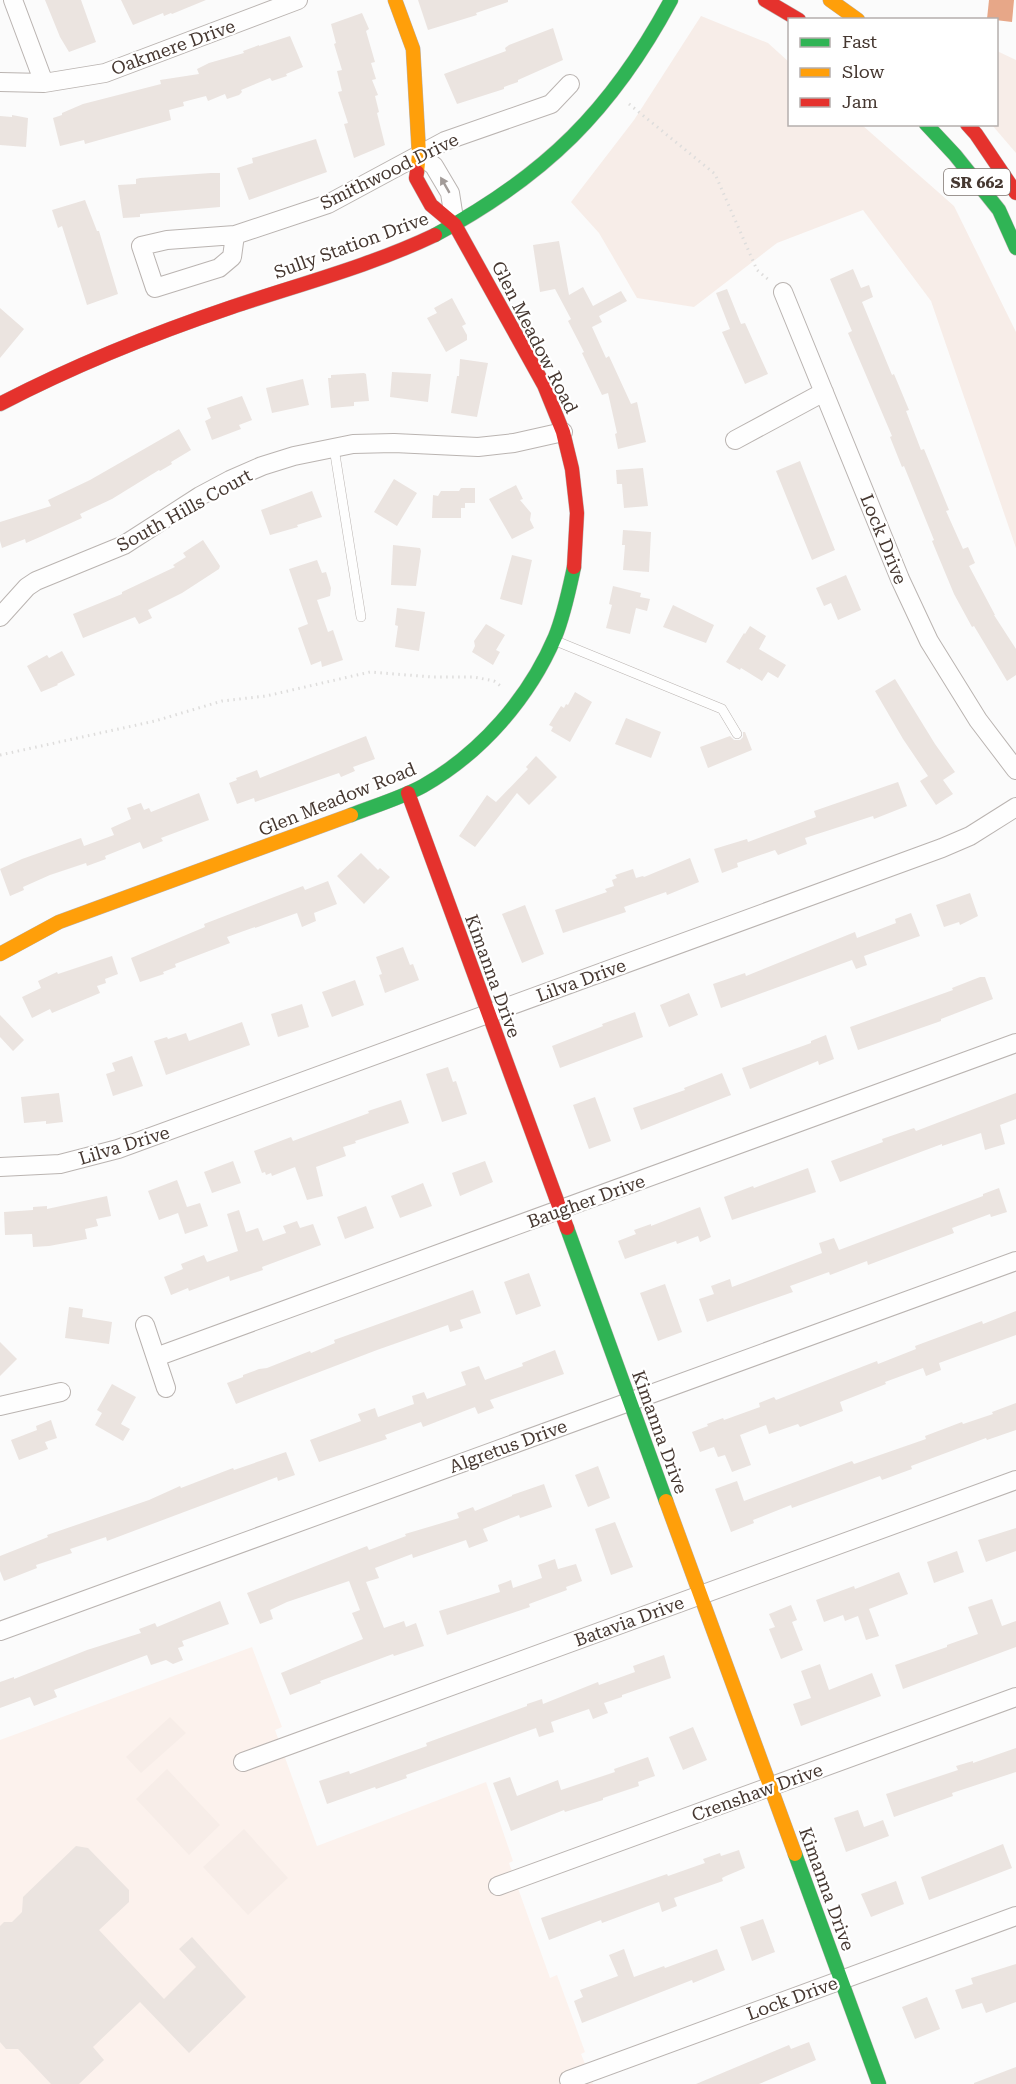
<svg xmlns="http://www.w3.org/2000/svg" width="1016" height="2084" font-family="'Roboto Serif',serif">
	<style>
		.built { fill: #fcf2ed }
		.green { fill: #f7ede8 }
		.water { fill: #e7a788 }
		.building { fill: #ebe4e0 }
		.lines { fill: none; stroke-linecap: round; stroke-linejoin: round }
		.lane-casing { stroke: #bab4b1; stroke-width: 10 }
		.street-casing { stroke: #bab4b1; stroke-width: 20 }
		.fast-casing { stroke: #bab4b1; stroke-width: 15 }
		.slow-casing { stroke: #bab4b1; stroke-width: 15 }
		.jam-casing { stroke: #bab4b1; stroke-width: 15 }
		.path { stroke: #dedddc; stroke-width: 3; stroke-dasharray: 1.5 4.5; stroke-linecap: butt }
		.lane { stroke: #fefefe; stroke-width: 9 }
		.street { stroke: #fefefe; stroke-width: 18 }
		.fast { stroke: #30b455; stroke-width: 14 }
		.slow { stroke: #ff9f0a; stroke-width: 14 }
		.jam { stroke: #e5322d; stroke-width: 14 }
		.oneway { fill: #a29b98 }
		.labels { text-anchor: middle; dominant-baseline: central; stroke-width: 4.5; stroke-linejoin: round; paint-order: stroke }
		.shield { fill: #fff; stroke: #7e746f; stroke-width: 1.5 }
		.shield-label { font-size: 16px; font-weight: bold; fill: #463831 }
		.street-label { font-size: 18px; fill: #463831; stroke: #fff }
	</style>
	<rect width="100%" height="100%" fill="#fbfbfb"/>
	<path class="built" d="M252 1647 282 1727 275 1730 317 1846 486 1782 513 1861 509 1863 550 1978 557 1975 585 2052 581 2054 593 2084H0V1740Z"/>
	<path class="green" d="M701 16 768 43 789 62 790 124 862 125 954 206 1016 332V548L931 301 863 210 777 243 694 307 637 298 599 233 571 202 634 120Z
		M997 51 1016 60V153L992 125 996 124Z
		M170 1717 186 1733 141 1773 126 1757Z
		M167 1769 220 1825 189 1855 136 1799Z
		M244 1829 288 1878 248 1915 203 1867Z"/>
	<path class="water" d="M989 0H1014L1012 22 987 19Z"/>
	<path class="building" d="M45 0H81L96 42 69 52 60 37Z
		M121 0H206L172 14 171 13 164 16 163 13 133 25Z
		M418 0H508V2L476 13 477 15 428 30Z
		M362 13 369 29 366 31 375 62 371 63 376 79 372 80 378 95 375 96 379 112 377 113 385 145 354 158 344 124 348 123 338 92 342 91 337 71 342 70 334 44 336 43 331 24Z
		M553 28 563 60 518 80V82L504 87V89L457 104 444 74 506 51 505 48 509 45Z
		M290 36 303 67 286 74 287 76 272 81 270 78 241 90 242 92 239 95 227 99 225 94 208 101 206 96 183 102 184 106 169 110 171 120 85 144 84 140 60 146 53 118 62 115V113L83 104 161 84 160 80 199 74 197 69 209 63 244 53 243 51 259 45V46Z
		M12 115 28 118 26 147 0 145V116L12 117Z
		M316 139 327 172 249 200 237 168 253 163 252 158 256 157Z
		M211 173H220V207L140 214V217L123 218 118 185 136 184V179L140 178Z
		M85 200 97 231H99L118 294 87 305 62 226 58 228 52 210Z
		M559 241 569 295 583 287 593 306 621 291 627 301 599 316 602 322 592 327 606 358 609 356 631 404 637 402 646 442 618 449 615 434 617 433 608 393 602 395 582 353 584 352 568 321 571 319 555 289 540 292 533 245Z
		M853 269 861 288 869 285 873 297 862 302 892 375 894 374 909 410 906 411 921 450 924 449 949 510 946 511 963 549 968 547 975 563 969 566 995 615H994L1016 649V675L1007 681 974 626 972 627 954 594 932 541 934 540 904 466 902 467 890 437 892 436 848 333 852 331 830 279Z
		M727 289 741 324 745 323 768 374 745 384 722 332 730 329 716 293Z
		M452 298 466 324 462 326 467 335V340L446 352 427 318 437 313 434 308Z
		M0 308 24 329 0 358Z
		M460 359 488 363 477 417 451 413 457 376H459Z
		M392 372 431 374 428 402 390 397Z
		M364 373 366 374 369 401 354 402V406L331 408 328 378H331V375Z
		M303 379 309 405 272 413 266 388Z
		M242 396 252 420 239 425 241 429 212 440 205 421 211 418 207 408Z
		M179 429 191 450 171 462 172 464 160 471 159 470 112 499 80 514 82 518 40 537 26 543 25 539 2 548 0 541V522L51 506 48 500 90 480Z
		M800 461 835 550 812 560 776 471Z
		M643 468 648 506 624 508 622 484H617L616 470Z
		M394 479 417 493 397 526 374 512Z
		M516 485 523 499 520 500 531 513 530 520 534 528 512 539 489 499Z
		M461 488H475V503H465V508H461V518H432L433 495 438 496 441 491H459Z
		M312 491 322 517 297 525 298 527 270 535 261 510Z
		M623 530 651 532 649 572 623 570 625 545H622Z
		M203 540 220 566 219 569 182 593 148 610 152 618 139 624 135 617 83 638 73 614 122 594V592L175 567 173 565 186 557 183 553Z
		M393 545 420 548 421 551 416 586 391 585Z
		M512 555 532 560 522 605 500 599Z
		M317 560 322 573 326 572 331 588 330 596 317 600 328 632 333 630 343 660 322 667 321 661 311 665 298 628 308 624 289 569Z
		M846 575 861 610 838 620 831 603 824 606 816 588Z
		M613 586 641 593 640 597 650 599 647 611 636 608 630 634 606 628 612 605 609 604Z
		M673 605 714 625 706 643 663 627Z
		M397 608 425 612 419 651 395 647 398 626 395 625Z
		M486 624 505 635 496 650 500 652 493 665 472 652 475 646 474 641Z
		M750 626 766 636 759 649 786 665 778 678 768 672 762 681 741 668 740 670 726 662 744 633 745 634Z
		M62 651 75 675 57 684 58 685 41 692 27 666 47 655 49 658Z
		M895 679 935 744 955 772 943 780 953 794 936 805 920 781 928 776 903 739 875 691Z
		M575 692 592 702 570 742 551 731 553 727 549 725 561 706 564 708 566 704 568 705Z
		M626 718 661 732 651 758 615 744Z
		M743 732H745L752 750 708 768 700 747 730 736 734 740H740L743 737Z
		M366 736 375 759 353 767 355 771 341 777 339 773 255 802 254 798 237 804 229 783 237 780 236 778 257 770 260 778Z
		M536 756 557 777 529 805 517 793 475 847 459 836 487 795 496 802 528 769 526 767Z
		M898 782 907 806 874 819 873 816 805 838 807 844 778 855 775 850 737 863 738 867 722 873 714 849 747 839 748 842 816 817 814 811Z
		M199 793 209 820 161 838 163 841 143 849 140 842 105 856 106 859 87 866 86 863 50 875 23 887 24 890 10 896 0 869 22 859 81 838 84 846 114 835 111 828 131 819 127 808 141 803 144 810 149 808 151 812Z
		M361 853 378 870 380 868 390 877 364 904 337 876Z
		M690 858 699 882 667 895 666 892 624 907 626 912 563 933 555 910 607 892 605 889 614 886 612 880 617 878 615 875 633 869 636 878 643 876 644 877Z
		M328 881 337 904 314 913 316 921 302 927 297 913 255 928V927L227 937 230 943 175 964 176 967 163 972 164 974 140 982 131 958 205 927 204 924 303 886 305 890Z
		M970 893 978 916 960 925 959 922 944 927 936 905Z
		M525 905 544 954 522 963 502 914Z
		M911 913 920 936 864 956 867 965 856 969 852 960 721 1008 713 984 745 973 746 976 855 932 857 938 896 923 895 919Z
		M403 947 410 965 413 964 419 980 385 993 379 975 382 974 376 957Z
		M112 956 118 974 105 979 106 983 97 986 100 993 52 1013 50 1009 32 1018 22 997 41 988 38 981 57 972 58 974Z
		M980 977H985L993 999 941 1019V1021L858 1050 850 1027 953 990 952 988Z
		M355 980 364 1005 332 1017 322 992Z
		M689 993 698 1015 669 1027 660 1005Z
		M302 1004 309 1027 278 1037 271 1014Z
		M635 1012 643 1037 560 1068 552 1046 603 1026 602 1024Z
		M0 1015 24 1040 13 1051 0 1037Z
		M242 1022 250 1045 166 1075 154 1041 167 1037 168 1039 186 1033 189 1041Z
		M826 1035 834 1059 819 1065 818 1061 750 1089 742 1068 811 1043V1041Z
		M132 1056 143 1086 113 1096 106 1074 115 1071 112 1063Z
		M448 1067 453 1082 456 1081 467 1114 442 1122 426 1074Z
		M722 1073 731 1095 641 1130 633 1108 685 1090 684 1088Z
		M59 1093 63 1122 46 1124V1121L24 1123 21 1097Z
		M1016 1093V1119L1000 1125 1005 1144 985 1150 981 1133 942 1146V1144L840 1182 831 1161 883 1142 882 1139 914 1128 916 1131Z
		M595 1097 611 1141 589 1149 573 1105Z
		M401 1100 409 1123 355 1141 356 1143 343 1147 346 1156 316 1167 323 1196 307 1200 295 1167 272 1176 271 1173 266 1175 265 1172 262 1173 254 1151 291 1137 293 1141 369 1113 368 1111Z
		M233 1161 241 1183 212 1193 204 1172Z
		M485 1161 493 1182 460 1196 452 1173Z
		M808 1168 816 1192 732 1220 724 1197 753 1186 754 1188Z
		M177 1180 187 1207 200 1203 208 1226 185 1234 178 1213 159 1220 148 1191Z
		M423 1183 432 1206 400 1218 391 1196Z
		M999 1188 1007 1212 991 1217 990 1214 952 1228 954 1233 868 1265 867 1261 830 1275 829 1272 790 1286 793 1292 707 1322 699 1299 714 1294 711 1286 730 1279 732 1287 822 1253 819 1243 834 1238 839 1250 983 1196V1194Z
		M107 1196 111 1216 96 1219 98 1226 85 1229 87 1239 49 1246 33 1247 32 1234 5 1235 4 1212 33 1210V1207L47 1206V1209Z
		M366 1206 374 1228 345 1239 337 1217Z
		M700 1207 711 1237 700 1242 698 1236 677 1244 676 1241 625 1259 618 1241 636 1234 634 1230 651 1224V1226Z
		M239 1210 246 1232 258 1228 263 1241 286 1233 283 1226 297 1221 300 1228 313 1224 321 1245 262 1267 263 1270 230 1281 229 1276 189 1291 188 1288 171 1295 164 1277 183 1269 181 1264 204 1255 207 1262 238 1251 227 1214Z
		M529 1273 541 1306 516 1315 504 1282Z
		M665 1284 682 1332 658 1341 640 1293Z
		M473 1290 481 1313 460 1320 463 1328 450 1332 448 1325 377 1350 236 1404 227 1383 243 1377V1375L259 1369 267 1368 310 1351 311 1353 335 1343 334 1340Z
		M69 1307 83 1309 82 1317 112 1322 109 1344 65 1338Z
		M1016 1311V1335L939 1363 941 1370 926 1376 923 1368 885 1382 886 1384 840 1402 843 1411 800 1427 798 1424 769 1434 766 1425 740 1435 751 1465 732 1472 725 1455 718 1457 714 1447 700 1452 692 1432 708 1426 707 1424 723 1418 724 1420 760 1407 759 1403 774 1397 776 1400 877 1361 878 1364 916 1349 915 1346 950 1333 982 1321 983 1324Z
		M0 1342 17 1359 0 1376Z
		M555 1350 564 1374 490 1400 494 1408 478 1414 475 1407 423 1427 421 1422 385 1435 387 1439 319 1462 310 1440 361 1421 358 1414 375 1408 378 1417 414 1404 412 1396 424 1392 427 1399 466 1385 461 1372 479 1366 485 1380 523 1366 522 1363Z
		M112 1384 136 1397 121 1424 130 1429 123 1441 95 1425 102 1413 97 1410Z
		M1016 1403V1430L987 1440 986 1438 911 1466 912 1469 882 1480 880 1476 792 1508 791 1505 753 1520 754 1523 731 1532 715 1489 737 1481 744 1501 852 1461 854 1464 926 1439 925 1436 962 1422 963 1424 993 1414 992 1412Z
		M51 1420 57 1438 45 1442 48 1449 19 1460 11 1440 37 1430 36 1426Z
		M286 1452 295 1475 278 1481 277 1477 107 1541 106 1537 70 1549 72 1553 36 1565 37 1568 4 1581 0 1571V1556L48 1537 47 1535 149 1500 180 1486 181 1488 233 1468 234 1470Z
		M598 1466 610 1498 588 1507 575 1475Z
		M544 1484 552 1507 520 1518 519 1515 483 1529 488 1541 469 1548 466 1540 413 1558 412 1554 375 1568 379 1578 366 1582 384 1628 404 1621 406 1627 416 1623 424 1646 394 1656 393 1654 320 1681 321 1683 290 1695 281 1673 363 1639 352 1613 360 1610 349 1581 287 1602 270 1610 273 1619 260 1624 247 1593 367 1546 369 1550 406 1536 405 1534 459 1518 457 1513 473 1507 475 1511 512 1496V1495Z
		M615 1522 633 1567 611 1575 595 1529Z
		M1016 1528V1551L986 1562 978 1540Z
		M957 1551 964 1572 934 1583 927 1562Z
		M555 1559 558 1569 576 1564 582 1581 566 1587 567 1590 529 1604 530 1607 447 1635 439 1611 500 1592 498 1585 511 1580 513 1588 542 1578 538 1565Z
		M899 1572 908 1594 869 1609 879 1636 866 1640 858 1616 845 1621 843 1615 824 1622 816 1600 854 1586 855 1589Z
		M992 1599 1002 1626 1016 1621V1647L903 1689 895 1665 947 1647V1645L978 1634 968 1607Z
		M220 1601 229 1624 182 1641 184 1646 178 1648 183 1660 173 1664 166 1660 151 1665 147 1655 54 1690 57 1697 34 1706 30 1697 0 1708V1682L14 1677V1679L87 1650 141 1633 139 1629 155 1623 157 1627Z
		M791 1605 797 1620 792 1622 803 1650 781 1659 769 1629 775 1627 769 1614Z
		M664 1655 671 1678 622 1695V1697L604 1703 608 1713 593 1719 589 1709 551 1722 554 1732 539 1737 536 1728 406 1775 407 1778 376 1789 375 1787 327 1804 319 1781 349 1771 350 1774 399 1756 427 1746 426 1743 527 1706V1704L542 1699 543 1704 598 1682 599 1685 635 1672 633 1666Z
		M820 1664 829 1690 872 1673 881 1696 801 1726 793 1704 811 1698 801 1671Z
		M693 1727 707 1760 683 1770 669 1737Z
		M1016 1748V1772L952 1793 953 1796 894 1817 886 1794 958 1770 956 1766 973 1761V1763Z
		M648 1757 655 1776 638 1782 639 1786 603 1798V1800L565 1812 564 1810 511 1831 493 1783 510 1777 517 1796 558 1780 561 1790 615 1772 614 1769Z
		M858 1810 864 1827 883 1820 889 1836 846 1852 834 1818Z
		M1003 1844 1012 1868 929 1900 921 1877Z
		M76 1846 88 1848 129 1890V1902L99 1930 164 1999 196 1967 179 1949 192 1937 246 1997 189 2053 140 2002 93 2047 104 2060 79 2084H51L18 2049H6L0 2042V1926L4 1922H12L22 1912 23 1897Z
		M739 1850 745 1868 726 1876 722 1878 723 1881 674 1898 677 1906 662 1912 659 1902 602 1923 601 1920 549 1940 541 1918 667 1874 668 1876 705 1863 703 1859 720 1853 721 1856Z
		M896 1881 904 1904 871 1917 861 1894Z
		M763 1919 775 1952 752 1961 740 1927Z
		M624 1949 634 1977 664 1966 665 1968 717 1949 725 1970 693 1983 692 1980 582 2023 574 2001 583 1997 580 1990 618 1976 609 1955Z
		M1016 1964V2002L986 2013 982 2003 962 2009 955 1990 973 1984 971 1978Z
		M927 1997 940 2029 915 2039 902 2007Z
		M809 2042 816 2060 759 2084H696L789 2045 791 2049Z
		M1016 2067V2084H974V2083Z"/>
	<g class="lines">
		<g class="lane-casing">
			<path id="lane" d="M334 448 361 617
				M556 641 722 709 737 734"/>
		</g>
		<g class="street-casing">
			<path id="street" d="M13 0 44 83
				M0 82 44 83 105 73 298 0
				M419 154 434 166 450 193 455 225
				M235 235 232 257 219 268 155 288 141 246 167 240 235 235 328 204 445 141 551 104 570 84
				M783 292 900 579 929 641 978 720 1016 770
				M735 440 824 392
				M0 617 27 587 36 581 124 545 200 496 230 480 262 466 294 456 353 444 394 443 478 447 514 443 563 432
				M0 1167 60 1164 118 1149 942 848 970 836 1016 807
				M145 1325 166 1388
				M156 1357 1016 1043
				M0 1406 61 1392
				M0 1631 1016 1261
				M243 1762 1016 1480
				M498 1886 1016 1697
				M569 2080 1016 1916"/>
		</g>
		<g class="fast-casing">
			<path id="fast" d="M926 124 955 155 999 210 1016 248
				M435 235C545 176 612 110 671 0
				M351 815C374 806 401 798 423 786 481 753 529 698 555 637 564 615 569 590 574 567
				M567 1228 666 1501
				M795 1854 879 2084"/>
		</g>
		<g class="slow-casing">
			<path id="slow" d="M395 0 413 49 419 154 417 172
				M830 0 858 20
				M0 954 59 922 351 815
				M666 1501 795 1854"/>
		</g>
		<g class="jam-casing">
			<path id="jam" d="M765 0 799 20
				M967 124 976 134 1016 193
				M417 172 416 178 431 205 455 225 544 385 563 432 572 469 577 513 574 567
				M0 404C75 365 152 334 232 307 300 284 370 266 435 235
				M408 793 567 1228"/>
		</g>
		<path class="path" d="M629 104 715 174 757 270 770 281
			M0 755 155 721 222 701 266 696 370 672 432 677H474L494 681 502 687"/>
		<use href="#lane" class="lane"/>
		<use href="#street" class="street"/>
		<use href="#fast" class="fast"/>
		<use href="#slow" class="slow"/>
		<use href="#jam" class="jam"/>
	</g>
	<defs><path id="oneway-solid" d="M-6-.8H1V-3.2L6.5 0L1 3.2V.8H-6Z" transform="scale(1.5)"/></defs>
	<use class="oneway" href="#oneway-solid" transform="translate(445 185) rotate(-120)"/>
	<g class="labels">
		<rect class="shield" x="944" y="169" width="66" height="26" rx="4.5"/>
		<g class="shield-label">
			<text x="977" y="182">SR 662</text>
		</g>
		<g class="street-label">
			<text transform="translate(173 47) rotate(-20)">Oakmere Drive</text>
			<text transform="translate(389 171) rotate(-26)">Smithwood Drive</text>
			<text transform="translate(351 245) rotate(-20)">Sully Station Drive</text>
			<text transform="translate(535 337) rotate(63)">Glen Meadow Road</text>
			<text transform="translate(184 510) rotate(-29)">South Hills Court</text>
			<text transform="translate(884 539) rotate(68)">Lock Drive</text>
			<text transform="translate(337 799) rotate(-22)">Glen Meadow Road</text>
			<text transform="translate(493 976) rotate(70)">Kimanna Drive</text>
			<text transform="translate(581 980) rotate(-20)">Lilva Drive</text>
			<text transform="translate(124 1145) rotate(-17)">Lilva Drive</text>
			<text transform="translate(586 1201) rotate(-20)">Baugher Drive</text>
			<text transform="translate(660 1432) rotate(70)">Kimanna Drive</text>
			<text transform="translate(508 1446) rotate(-20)">Algretus Drive</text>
			<text transform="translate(629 1621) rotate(-20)">Batavia Drive</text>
			<text transform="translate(757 1792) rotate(-20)">Crenshaw Drive</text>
			<text transform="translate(827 1889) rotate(70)">Kimanna Drive</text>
			<text transform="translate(792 1998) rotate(-20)">Lock Drive</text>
		</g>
	</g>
	<rect x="788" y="18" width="210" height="108" fill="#ffffff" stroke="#b5afad" stroke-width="1.5"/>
	<rect x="800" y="38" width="30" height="9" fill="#30b455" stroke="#b5afad" stroke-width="1.5"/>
	<text x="842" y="48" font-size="18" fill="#463831">Fast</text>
	<rect x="800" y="68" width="30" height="9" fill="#ff9f0a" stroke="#b5afad" stroke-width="1.5"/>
	<text x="842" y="78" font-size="18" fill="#463831">Slow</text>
	<rect x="800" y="98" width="30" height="9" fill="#e5322d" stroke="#b5afad" stroke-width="1.5"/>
	<text x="842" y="108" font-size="18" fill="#463831">Jam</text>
</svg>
